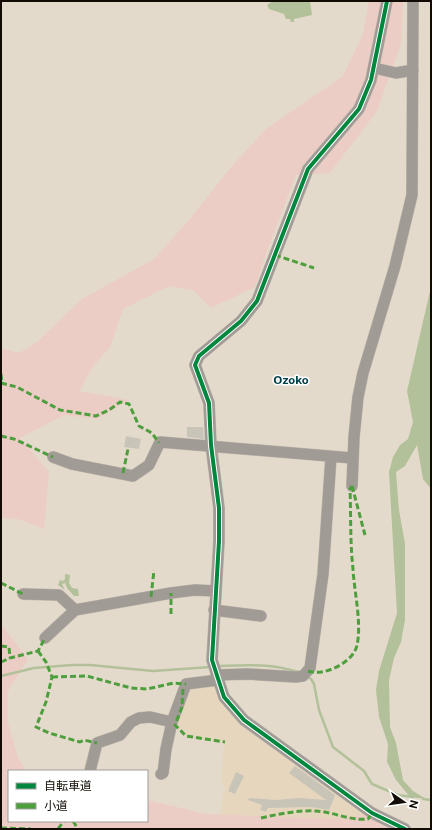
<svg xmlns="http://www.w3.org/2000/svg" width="432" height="830" font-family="'Public Sans','Noto Sans JP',sans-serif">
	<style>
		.built { fill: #e7d6be }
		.green { fill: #ebcdc5 }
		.water { fill: #b2c199 }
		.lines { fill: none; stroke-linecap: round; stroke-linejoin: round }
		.stream { stroke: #b2c199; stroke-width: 2.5 }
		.building { fill: #c9c4b8 }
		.minor-casing { stroke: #c0b8ae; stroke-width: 12 }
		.minor { stroke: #a19b95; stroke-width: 11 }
		.quiet { stroke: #4d9f3d; stroke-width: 3; stroke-dasharray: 6 3; stroke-linecap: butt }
		.cycleway-casing { stroke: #fff; stroke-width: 6 }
		.cycleway { stroke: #00873e; stroke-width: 4 }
		.labels { text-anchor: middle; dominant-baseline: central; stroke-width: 3; stroke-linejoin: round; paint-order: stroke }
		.neighbourhood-label { font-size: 12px; font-weight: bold; fill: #004049; stroke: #fff }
	</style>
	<rect width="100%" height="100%" fill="#e4dacc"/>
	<path class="built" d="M213 682 220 695 384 825 259 829 217 826 225 787 221 781 224 743 186 737 178 729 172 727 186 688Z"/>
	<path class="green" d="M369 1H403L401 44 377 111 330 173 296 175 267 251 255 287 211 308 193 290 169 286 123 309 110 347 94 365 79 391 129 400 97 419 64 415 20 438 49 472 44 529 18 519 1 518V348L19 353 37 342 82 299 154 259 189 220 231 167 266 129 343 76 363 34Z
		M1 624 28 659 8 691V723L18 758 26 771H9V821H147V800L206 814 343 819C372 811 375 815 401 829H1Z"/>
	<path class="water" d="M273 1H310L312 15 294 19V22H291L290 19H286L284 14 269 9 267 5Z
		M431 287V489L423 479 417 445 405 466 396 472 399 510 405 544V620L401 642 394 658 389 680 390 727 396 743 403 780 413 791 426 799 410 797 396 780 387 762 388 744 379 717 376 690 379 671 397 613 389 472 393 457 400 445 408 439 413 422 407 391Z
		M65 574 70 575 69 583 72 588 78 589 79 596H74L67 588 65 583 62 584 65 590 58 585 60 580 63 581 65 579Z"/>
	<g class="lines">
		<path class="stream" d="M218 666C245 665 272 663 298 672
			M1 676 34 668 72 665H90L153 671 211 667
			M306 676 311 679 314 684 319 710 333 747 364 771 372 784 398 795 413 797
			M423 799 431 800"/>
	</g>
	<path class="building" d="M187 427H203L204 439 187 437Z
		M126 436 141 439 139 449 124 447Z
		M295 766 335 795 329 810 311 807 268 808 266 812 260 810 262 805 248 800 249 798 276 800 299 798 326 800 289 773Z
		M236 772 244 776 235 794 228 791Z"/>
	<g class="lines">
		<g class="minor-casing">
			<path id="minor" d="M387 1 371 80 359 109 308 169 257 301 241 321 199 356 195 365 209 403 211 445 219 508V541L212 660 224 697 244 720 372 813 405 829
				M374 68 396 73 413 70
				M53 457 72 464 133 476 149 465 160 442 352 458
				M352 486 354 437 358 397 363 373 395 266 412 195 413 1
				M23 594 59 595 75 610
				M214 610 261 616
				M45 638 75 610 171 593 195 590 215 591
				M216 675 248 674 296 677 303 676 310 668 323 574 331 457
				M90 771 97 743 120 735 131 722 139 718 150 717 172 722 186 684 218 680
				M161 774 163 773 166 749 172 722"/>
		</g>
		<use href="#minor" class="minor"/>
		<path class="quiet" d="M275 255 314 268
			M1 374 2 383
			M1 383 17 387 60 410 96 416 109 410 120 402 129 404 139 426 152 433 159 443
			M1 436 14 439 53 457
			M123 473 128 449
			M352 486 365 535
			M1 583 23 594
			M151 597 154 570
			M171 614V593
			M1 646 9 647 10 658
			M38 651 46 662 52 677 46 702 36 727 49 733 80 742 84 740 97 743
			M1 662 10 658 38 651 45 638
			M308 671C324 677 354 662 357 645 362 624 354 590 353 569 350 542 351 516 350 489L352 486
			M52 677 87 676 131 688 147 689 174 683 186 684
			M183 689 182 707 175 725 186 736 225 742
			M261 818C279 814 298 810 316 811 334 812 350 821 368 819L372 813
			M73 821 78 829
			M1 828 31 829
			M58 829 64 821"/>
		<g class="cycleway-casing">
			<path id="cycleway" d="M387 1 371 80 359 109 308 169 257 301 241 321 199 356 195 365 209 403 211 445 219 508V541L212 660 224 697 244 720 372 813 405 829"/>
		</g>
		<use href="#cycleway" class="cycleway"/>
	</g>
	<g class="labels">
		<g class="neighbourhood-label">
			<text x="291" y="380">Ozoko</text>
		</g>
	</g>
	<rect width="432" height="830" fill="none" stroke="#110b04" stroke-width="4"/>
	<rect x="8" y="770" width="140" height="52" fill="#ffffff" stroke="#a09d9b"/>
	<rect x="16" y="783" width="20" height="6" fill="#00873e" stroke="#a09d9b"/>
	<text x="44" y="790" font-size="12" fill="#110b04">自転車道</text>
	<rect x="16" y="803" width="20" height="6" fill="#4d9f3d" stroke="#a09d9b"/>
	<text x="44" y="810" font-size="12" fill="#110b04">小道</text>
	<g transform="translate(404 802) rotate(103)" stroke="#ffffff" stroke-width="3" paint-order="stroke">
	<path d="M0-3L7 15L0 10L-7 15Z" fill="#110b04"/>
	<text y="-6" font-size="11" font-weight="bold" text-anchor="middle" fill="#110b04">N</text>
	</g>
</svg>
